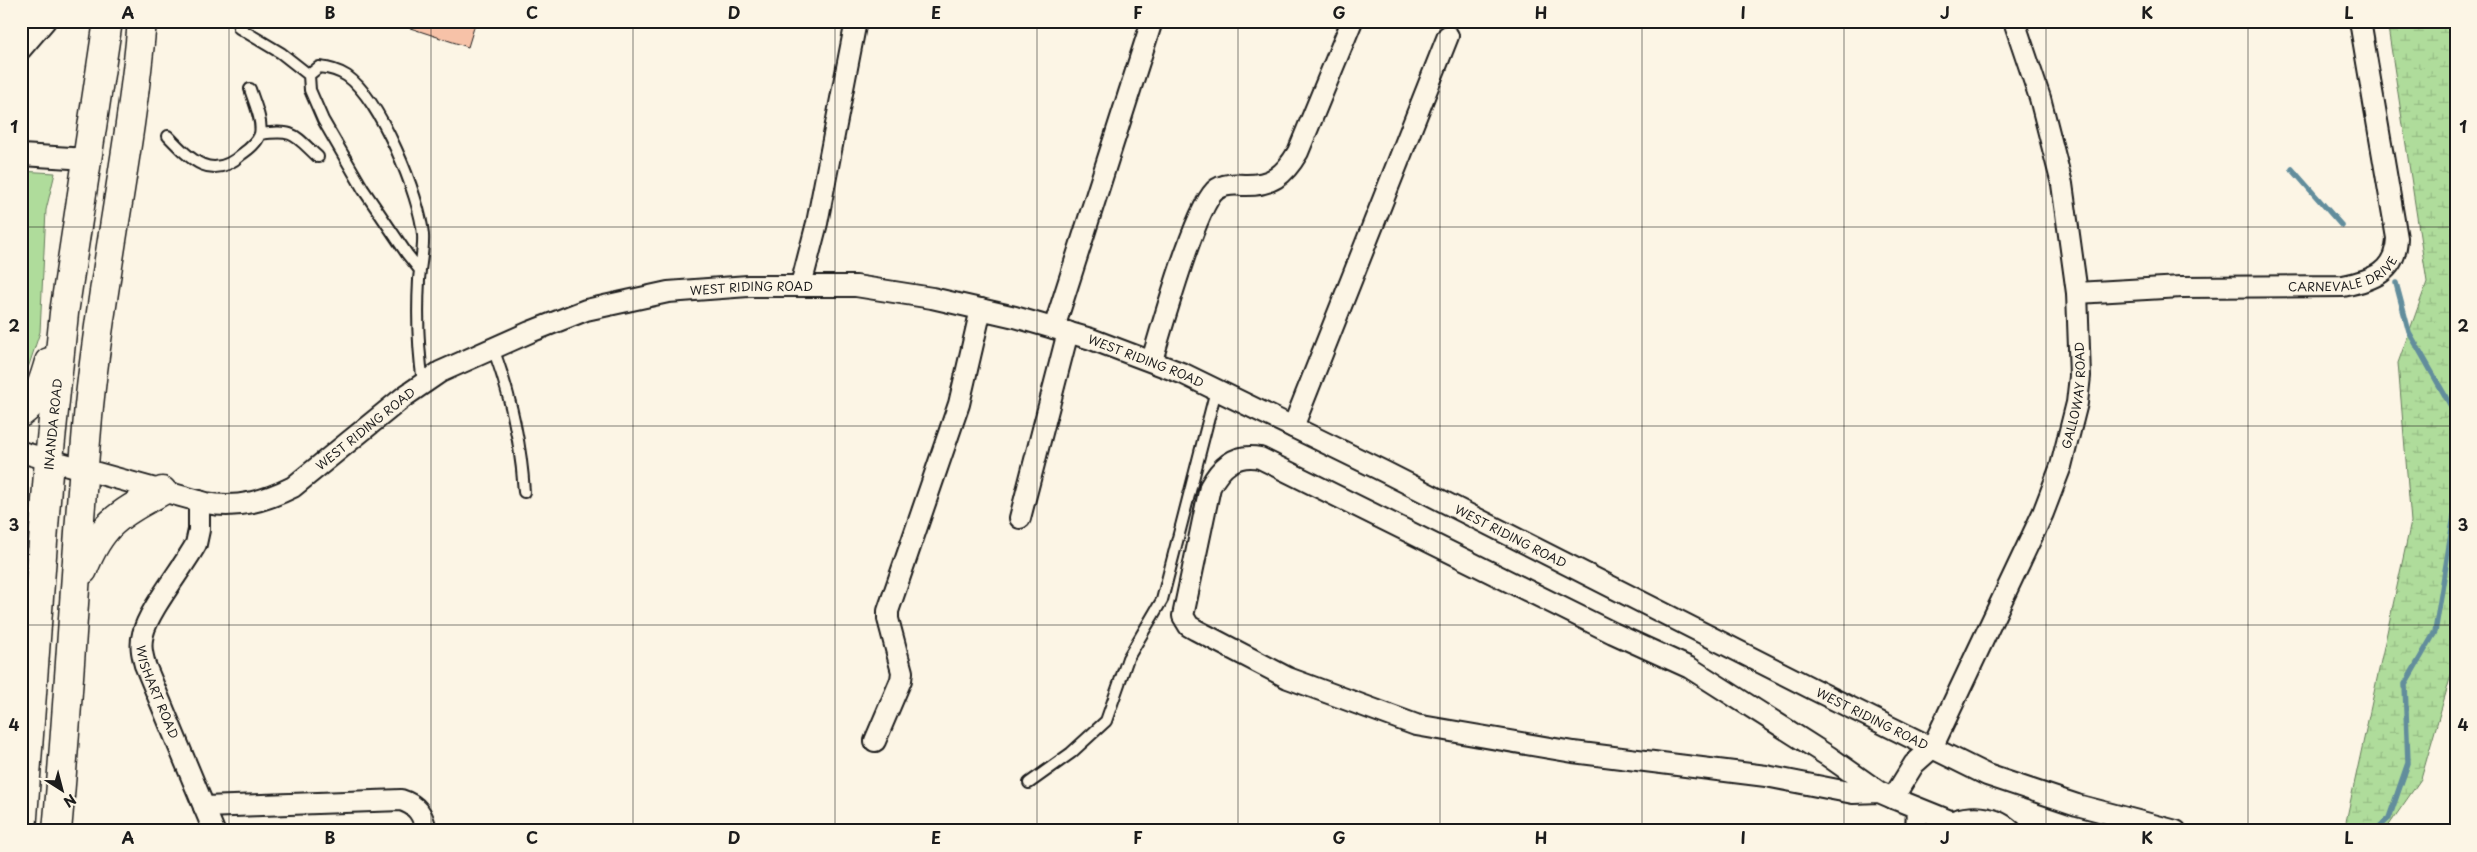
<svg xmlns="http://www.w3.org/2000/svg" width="2477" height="852" font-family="'Playpen Sans',sans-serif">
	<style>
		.wetland { fill: url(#wetland-marsh); stroke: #667c5c }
		.pitch { fill: #afdc9b; stroke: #667c5c }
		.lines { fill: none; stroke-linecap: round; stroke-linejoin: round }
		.stream { stroke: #628d9c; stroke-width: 5.5 }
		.building { fill: #f7c2a8; stroke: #1c1c1c }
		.service-casing { stroke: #1c1c1c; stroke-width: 14 }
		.minor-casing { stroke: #1c1c1c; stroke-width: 24 }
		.secondary-casing { stroke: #1c1c1c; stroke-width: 31 }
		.service { stroke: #fcf5e5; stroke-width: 10 }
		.minor { stroke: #fcf5e5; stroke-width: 20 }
		.secondary { stroke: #fcf5e5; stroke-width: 28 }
		.grid { fill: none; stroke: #1c1c1c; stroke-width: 1; stroke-opacity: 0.55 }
		.labels { text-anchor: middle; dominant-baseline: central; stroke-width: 4; stroke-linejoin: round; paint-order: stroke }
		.street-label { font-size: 12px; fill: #1c1c1c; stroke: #fcf5e5 }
		.neatline { fill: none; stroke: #1c1c1c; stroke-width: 2 }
		.grid-label { font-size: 16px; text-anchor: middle; font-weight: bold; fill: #1c1c1c }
	</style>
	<defs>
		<pattern id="wetland-marsh" width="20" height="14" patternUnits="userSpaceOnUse" patternTransform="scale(1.25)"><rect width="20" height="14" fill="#afdc9b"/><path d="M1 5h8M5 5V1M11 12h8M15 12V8" fill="none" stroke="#96bc85"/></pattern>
	</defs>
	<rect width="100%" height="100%" fill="#fcf5e5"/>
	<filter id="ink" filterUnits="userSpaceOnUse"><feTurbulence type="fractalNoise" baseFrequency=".02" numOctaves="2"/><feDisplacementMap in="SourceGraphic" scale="10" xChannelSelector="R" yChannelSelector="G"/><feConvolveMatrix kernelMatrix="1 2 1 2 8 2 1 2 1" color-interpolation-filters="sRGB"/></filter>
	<g filter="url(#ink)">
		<path class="wetland" d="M2387 21H2456V658L2421 779 2385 831H2344L2411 522 2398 363 2427 282Z"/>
		<path class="pitch" d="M21 171 55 173 46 210 40 332 21 389Z"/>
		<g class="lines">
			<path class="stream" d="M2292 169 2342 226
				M2396 283 2409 332 2456 415
				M2375 831 2389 818 2408 763 2405 684 2435 632 2456 504"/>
		</g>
		<path class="building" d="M398 21H476L468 47 398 24Z"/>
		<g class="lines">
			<g class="service-casing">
				<path id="service" d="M239 28 281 53 309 75
					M260 134C295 129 294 135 318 157
					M168 136C191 160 212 182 242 154 249 149 257 143 260 134 263 121 254 102 250 89
					M419 269 407 254 363 189 323 120 310 90 309 75 319 67C329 68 338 70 347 76 380 99 420 196 423 235 424 250 420 265 419 280 417 315 418 348 423 383
					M493 348C510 394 521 443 524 492
					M1029 783 1071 753 1106 721 1128 658 1162 600 1216 390"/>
			</g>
			<g class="minor-casing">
				<g id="minor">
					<path d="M21 49 45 21"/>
					<path d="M21 155 88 159"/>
					<path d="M801 285 817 223 856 21"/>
					<path id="s1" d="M2077 293 2181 287 2343 286C2373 280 2396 272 2397 238L2360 21"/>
					<path d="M1054 328 1152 21"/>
					<path d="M1152 360C1161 331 1196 203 1217 189 1225 184 1234 184 1243 185 1271 186 1284 176 1298 152L1352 21"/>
					<path d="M1293 427 1448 36"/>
					<path id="s2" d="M21 452 206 503C237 509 265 501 293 487L405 396 440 372 530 332 586 310 668 292 748 286H856L932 298 1015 317 1091 339 1184 374 1383 471 1813 689 1987 775 2077 805 2176 831"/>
					<path id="s3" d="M199 501V530L196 544C183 568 148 611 143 634 140 645 142 654 145 665L214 831"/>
					<path d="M1020 518 1068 332"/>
					<path d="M875 741 901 680 902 672 888 619V611L959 404 981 309"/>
					<path d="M1879 792 1853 793 1766 776 1573 752 1416 725 1288 678 1196 630 1189 626 1183 616 1210 487C1221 466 1236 453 1260 458L1613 633 1690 668 1828 756 1879 792 1893 798"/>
					<path d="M204 807 401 800C417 805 423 814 426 831"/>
					<path id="s4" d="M1950 821 1893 798 1914 764 1932 748 2043 513 2061 466 2077 403 2080 376 2077 293 2062 184 2040 98 2014 21"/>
					<path d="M1940 829C1960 813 1992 813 2011 831"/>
					<path d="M1916 831 1917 809"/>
				</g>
			</g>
			<g class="secondary-casing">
				<g id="secondary">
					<path d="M21 413C39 400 43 381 49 362"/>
					<path d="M83 570C101 523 120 514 162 491"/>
					<path id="s5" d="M22 831 49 459 64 313 108 21"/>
					<path d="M57 831C70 689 76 548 89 406 102 277 131 150 142 21"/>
				</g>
			</g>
			<use href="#service" class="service"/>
			<use href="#minor" class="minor"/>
			<use href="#secondary" class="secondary"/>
		</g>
	</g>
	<path class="grid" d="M229 21V831M431 21V831M633 21V831M835 21V831M1037 21V831M1238 21V831M1440 21V831M1642 21V831M1844 21V831M2046 21V831M2248 21V831M21 227H2456M21 426H2456M21 625H2456"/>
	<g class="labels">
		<g class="street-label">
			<text stroke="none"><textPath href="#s1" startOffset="269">CARNEVALE DRIVE</textPath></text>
			<text stroke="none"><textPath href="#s2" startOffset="795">WEST RIDING ROAD</textPath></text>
			<text stroke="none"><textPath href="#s2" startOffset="1200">WEST RIDING ROAD</textPath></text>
			<text stroke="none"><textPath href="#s4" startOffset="508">GALLOWAY ROAD</textPath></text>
			<text stroke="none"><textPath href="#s5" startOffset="408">INANDA ROAD</textPath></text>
			<text stroke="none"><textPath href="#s2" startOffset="375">WEST RIDING ROAD</textPath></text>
			<text stroke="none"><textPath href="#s2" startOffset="1605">WEST RIDING ROAD</textPath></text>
			<text stroke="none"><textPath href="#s3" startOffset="209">WISHART ROAD</textPath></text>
			<text stroke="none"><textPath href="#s2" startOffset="2010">WEST RIDING ROAD</textPath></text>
		</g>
	</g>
	<rect width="2477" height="852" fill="none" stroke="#fcf5e5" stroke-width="55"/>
	<g transform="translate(62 790) rotate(144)" stroke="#fcf5e5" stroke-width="4" paint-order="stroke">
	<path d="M0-4L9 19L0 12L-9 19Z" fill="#1c1c1c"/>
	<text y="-8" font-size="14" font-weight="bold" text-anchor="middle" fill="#1c1c1c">N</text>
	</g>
	<rect x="28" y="28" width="2422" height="796" class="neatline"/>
	<g class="grid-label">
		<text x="128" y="19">A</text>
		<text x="330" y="19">B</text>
		<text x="532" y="19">C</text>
		<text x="734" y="19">D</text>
		<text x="936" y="19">E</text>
		<text x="1138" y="19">F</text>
		<text x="1339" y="19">G</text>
		<text x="1541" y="19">H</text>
		<text x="1743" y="19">I</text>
		<text x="1945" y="19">J</text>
		<text x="2147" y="19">K</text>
		<text x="2349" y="19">L</text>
		<text x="14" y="133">1</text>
		<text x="2463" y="133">1</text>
		<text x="14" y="332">2</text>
		<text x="2463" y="332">2</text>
		<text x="14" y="531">3</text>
		<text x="2463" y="531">3</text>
		<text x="14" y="731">4</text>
		<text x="2463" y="731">4</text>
		<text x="128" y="844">A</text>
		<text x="330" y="844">B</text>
		<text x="532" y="844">C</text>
		<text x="734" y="844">D</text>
		<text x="936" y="844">E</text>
		<text x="1138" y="844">F</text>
		<text x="1339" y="844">G</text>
		<text x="1541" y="844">H</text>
		<text x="1743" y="844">I</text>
		<text x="1945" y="844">J</text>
		<text x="2147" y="844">K</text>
		<text x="2349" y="844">L</text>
	</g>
</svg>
